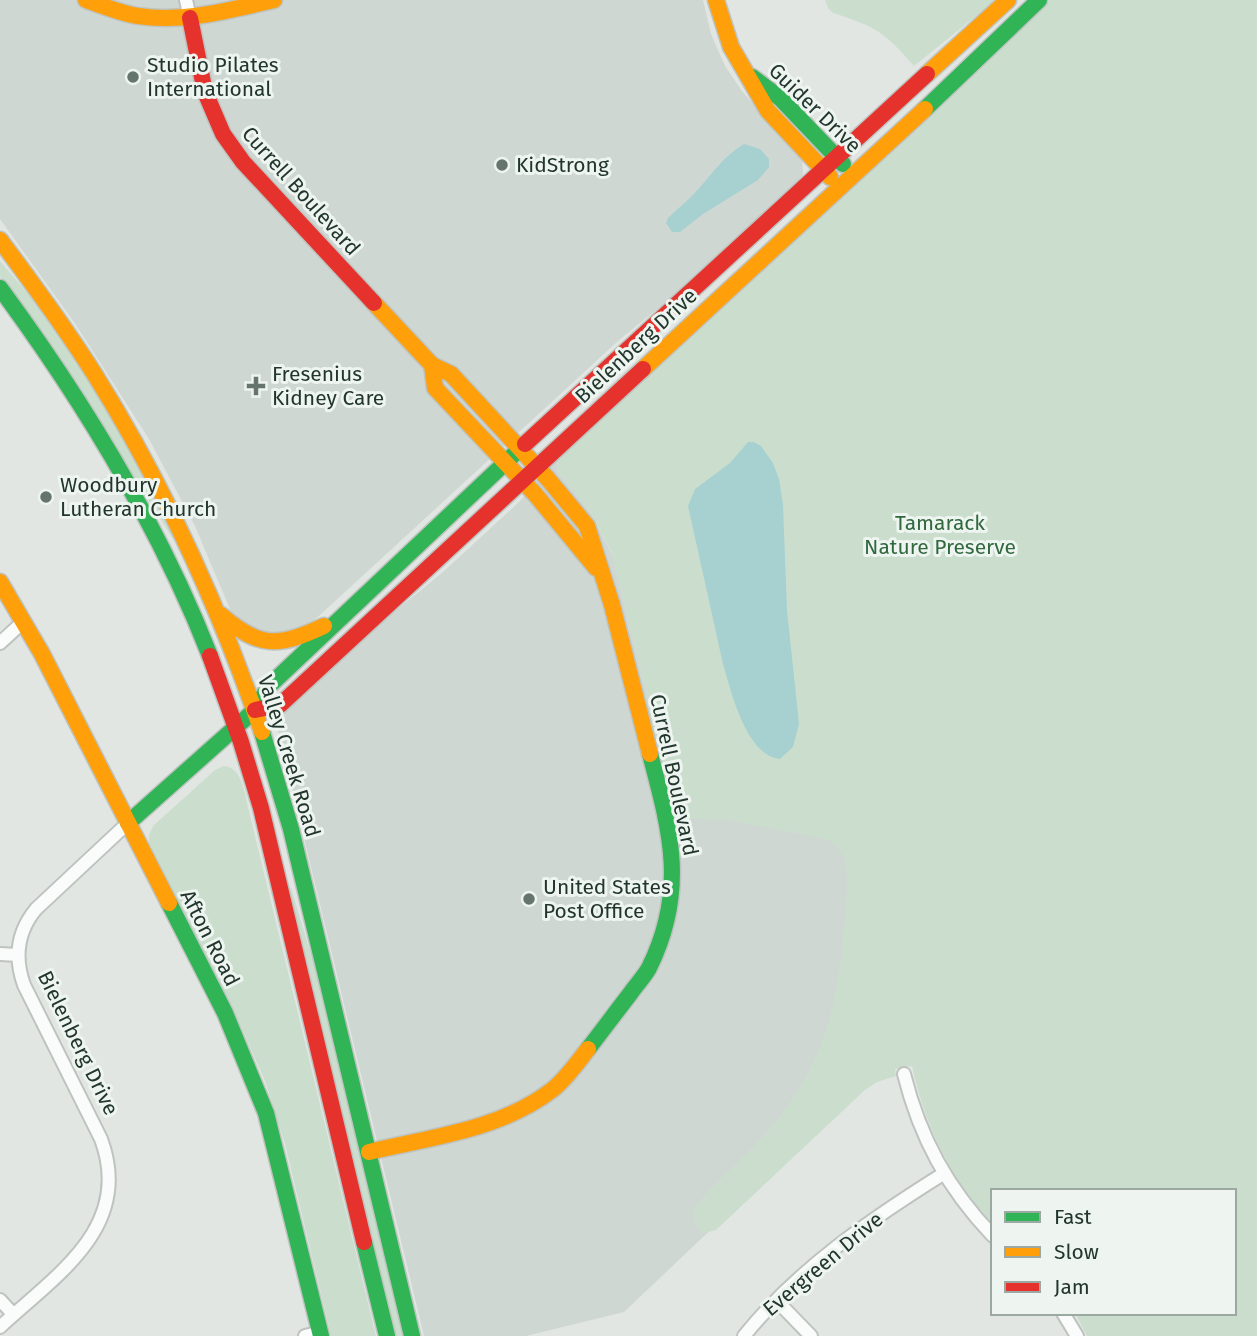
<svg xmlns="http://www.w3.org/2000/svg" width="1257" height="1336" font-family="'Fira Sans',sans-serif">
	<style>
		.built { fill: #cfd7d2 }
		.green { fill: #cbdece }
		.water { fill: #a6d1d0 }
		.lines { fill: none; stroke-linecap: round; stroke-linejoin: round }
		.street-casing { stroke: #bec3c0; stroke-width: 16 }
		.fast-casing { stroke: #bec3c0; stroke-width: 19 }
		.slow-casing { stroke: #bec3c0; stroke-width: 19 }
		.jam-casing { stroke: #bec3c0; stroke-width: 19 }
		.street { stroke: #fafbfb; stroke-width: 12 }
		.fast { stroke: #30b455; stroke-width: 16 }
		.slow { stroke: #ff9f0a; stroke-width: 16 }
		.jam { stroke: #e5322d; stroke-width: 16 }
		.poi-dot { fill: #65746d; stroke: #eef5f1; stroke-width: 2.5 }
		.labels { text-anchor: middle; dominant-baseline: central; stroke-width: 6; stroke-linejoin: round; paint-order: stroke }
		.poi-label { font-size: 21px; fill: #22362d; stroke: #eef5f1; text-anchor: start }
		.street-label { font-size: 21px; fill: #22362d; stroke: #eef5f1 }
		.park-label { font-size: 21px; fill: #31683e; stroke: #eef5f1 }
	</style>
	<rect width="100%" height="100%" fill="#e1e6e3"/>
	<path class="built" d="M0 0H703L711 34 725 66 742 91 802 160 803 173 801 179 701 273 618 341 308 626 291 635 255 633 232 614 195 526 149 439 76 325 0 219Z
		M562 454 557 463 558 471 590 511 612 554 675 806 848 839 877 1072 624 1312 526 1336H424L278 730 286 710 364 637 443 572 518 503Z"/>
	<path class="green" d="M825 0H996L914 66C884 32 877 27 833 13L828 8Z
		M1050 0H1257V1336H1087L1075 1313H1234V1191H993V1224C950 1178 925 1126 912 1066L895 1069 896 1076 877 1082 865 1090 716 1230 704 1233C694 1226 690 1216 697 1204 719 1178 746 1157 768 1131 830 1059 839 996 846 905 848 881 851 850 826 839L734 821 678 817 611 551 590 511 560 475 557 467 559 458 924 121Z
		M0 261 43 311 111 416 178 540 175 542 35 322 0 276Z
		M224 766C243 767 245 796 249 811L376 1336H331L285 1144 265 1081 234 1011 149 844V835L153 826 215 770Z
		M291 888 320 984 404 1336H395L288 889Z"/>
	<path class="water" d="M744 144 760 149 769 159V167L758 180 703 214 680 232H672L666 223 668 218C676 210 685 203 693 195 710 177 722 157 744 144Z
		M748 442H754L761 446 773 463 779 479 783 505 787 610 799 724 793 747 780 759C746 756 731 691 723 664L688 506 695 489 730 463Z"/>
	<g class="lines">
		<g class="street-casing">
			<path id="street" d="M186 0 190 18
				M0 643 24 621
				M0 954 18 955
				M904 1074C920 1138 948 1189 993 1236
				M0 1300 13 1314
				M777 1301 811 1336
				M1063 1313 1077 1336
				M0 1327C56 1275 134 1227 101 1139L24 985C14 957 17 932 36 909L128 823
				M305 1336 321 1332
				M744 1336C798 1269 871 1219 943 1174"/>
		</g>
		<g class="fast-casing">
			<path id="fast" d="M752 77 780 98 843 164
				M925 109 1039 0
				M0 288C84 402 158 523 210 656
				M262 732 291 829 412 1336
				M128 823 255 710 270 685 525 444
				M169 903 225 1013 266 1113 321 1336
				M588 1049C602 1031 616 1012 630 994 636 985 644 977 649 968 687 891 671 833 650 754
				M364 1242 387 1336"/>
		</g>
		<g class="slow-casing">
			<path id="slow" d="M86 0C103 6 120 13 138 16 184 23 230 10 274 0
				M716 0 731 47 768 111 830 177
				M927 74 1008 0
				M0 240C33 284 66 329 95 375 165 487 219 607 262 732
				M374 303 432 365 451 374 548 479 587 526 612 605 650 754
				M432 365 435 388 535 494 596 568
				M643 369 925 109
				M0 582 42 654 169 903
				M221 615C260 649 279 647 324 626
				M369 1152C431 1137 500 1130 552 1090 566 1079 577 1063 588 1049"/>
		</g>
		<g class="jam-casing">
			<path id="jam" d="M190 18 205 92 223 134 243 162 374 303
				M525 444 927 74
				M210 656 241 742 261 808 364 1242
				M255 710 280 705 643 369"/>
		</g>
		<use href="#street" class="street"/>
		<use href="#fast" class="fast"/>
		<use href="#slow" class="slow"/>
		<use href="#jam" class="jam"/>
	</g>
	<g class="poi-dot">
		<circle cx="133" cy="77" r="7"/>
		<circle cx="502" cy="165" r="7"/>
		<path d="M252.5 375.5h7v7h7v7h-7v7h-7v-7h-7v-7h7z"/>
		<circle cx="46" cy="497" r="7"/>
		<circle cx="529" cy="899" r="7"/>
	</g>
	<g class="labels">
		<g class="poi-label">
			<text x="147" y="65">Studio Pilates<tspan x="147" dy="24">International</tspan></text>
			<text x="516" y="165">KidStrong</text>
			<text x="272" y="374">Fresenius<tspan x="272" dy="24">Kidney Care</tspan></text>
			<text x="60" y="485">Woodbury<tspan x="60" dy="24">Lutheran Church</tspan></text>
			<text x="543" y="887">United States<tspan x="543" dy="24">Post Office</tspan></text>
		</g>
		<g class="street-label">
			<text transform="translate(815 108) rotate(44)">Guider Drive</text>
			<text transform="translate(301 191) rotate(48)">Currell Boulevard</text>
			<text transform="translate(636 346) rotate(-43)">Bielenberg Drive</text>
			<text transform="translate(289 756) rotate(73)">Valley Creek Road</text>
			<text transform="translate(674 775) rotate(78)">Currell Boulevard</text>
			<text transform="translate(210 938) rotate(63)">Afton Road</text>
			<text transform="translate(78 1043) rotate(64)">Bielenberg Drive</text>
			<text transform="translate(823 1264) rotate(-40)">Evergreen Drive</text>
		</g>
		<g class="park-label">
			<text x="940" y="523">Tamarack<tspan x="940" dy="24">Nature Preserve</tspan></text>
		</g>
	</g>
	<rect x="991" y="1189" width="245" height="126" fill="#eef5f1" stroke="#9ca9a3" stroke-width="2"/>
	<rect x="1005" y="1212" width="35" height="10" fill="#30b455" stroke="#9ca9a3" stroke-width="2"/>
	<text x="1054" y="1224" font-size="21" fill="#22362d">Fast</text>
	<rect x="1005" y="1247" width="35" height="10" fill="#ff9f0a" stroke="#9ca9a3" stroke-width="2"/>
	<text x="1054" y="1259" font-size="21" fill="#22362d">Slow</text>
	<rect x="1005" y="1282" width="35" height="10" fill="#e5322d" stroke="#9ca9a3" stroke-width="2"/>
	<text x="1054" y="1294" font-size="21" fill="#22362d">Jam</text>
</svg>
